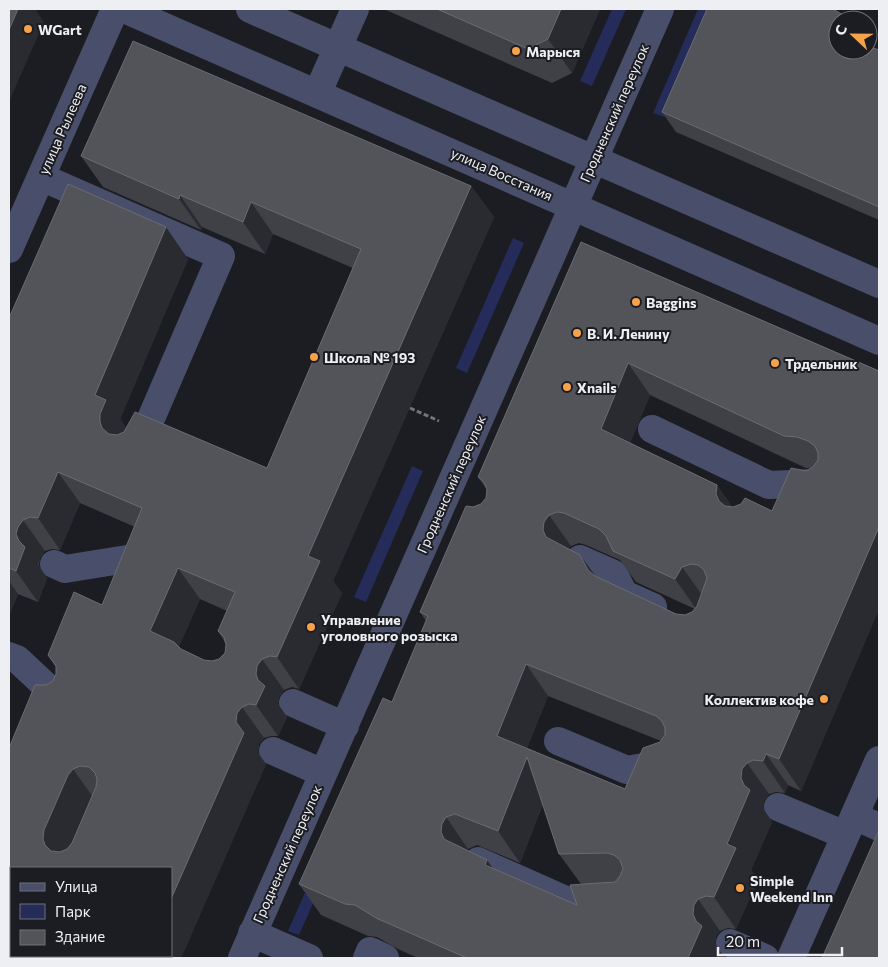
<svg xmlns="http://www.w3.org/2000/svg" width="888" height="967" font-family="Commissioner,sans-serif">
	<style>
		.green { fill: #252c5a }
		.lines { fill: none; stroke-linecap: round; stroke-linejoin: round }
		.path { stroke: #727479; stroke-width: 3; stroke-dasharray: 5 2.5; stroke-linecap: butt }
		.minor { stroke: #494f6a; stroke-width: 28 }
		.wall { fill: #3f4147; fill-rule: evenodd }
		.shaded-wall { fill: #292b31 }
		.building { fill: #525459; stroke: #6a6c72; fill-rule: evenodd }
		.poi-dot { fill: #f7a248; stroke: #1b1d23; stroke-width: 2 }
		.labels { text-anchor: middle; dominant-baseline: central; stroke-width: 4; stroke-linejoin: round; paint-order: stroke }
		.poi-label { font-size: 14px; font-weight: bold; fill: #edeff3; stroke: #1b1d23; text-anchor: start }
		.street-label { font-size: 14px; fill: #edeff3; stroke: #1b1d23 }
	</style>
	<rect width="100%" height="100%" fill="#1b1d23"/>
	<path class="green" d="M612 9H626L592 86 580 81Z
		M698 9H712L665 117 653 113Z
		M513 238 524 243 467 373 456 368Z
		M412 466 423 471 366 602 354 597Z
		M370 745 381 750 299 935 288 931Z"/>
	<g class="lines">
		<path class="path" d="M410 408 439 421"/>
		<path class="minor" d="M124 9 879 341
			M250 9 879 284
			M317 94 355 9
			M41 177 221 256 137 451
			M9 249 115 9
			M652 429 769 485 814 483 821 486
			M580 559 614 574 624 594 653 607
			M54 564 65 569 127 559
			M9 656 17 659 63 702
			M293 703 345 726
			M558 741 627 770 670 762
			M273 751 323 773
			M778 807 845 835
			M854 816 879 827
			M478 861 568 901 614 900
			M252 933 309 958
			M730 943 765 958
			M242 958 660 9
			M367 958 370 951 385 958
			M791 958 879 760"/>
	</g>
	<path class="wall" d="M385 9H600L572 73 552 83 386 10Z
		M843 15 847 20H838V50H879V220L676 132 662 112Z
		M81 156 471 186 494 217 333 581 342 593 299 689 292 687 284 690 279 697 278 704 287 717 278 736H271L264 738 259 744 258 753 266 764 181 958H9L46 685 53 681 56 674V667L48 655 102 605 135 527 80 503 60 550 52 549 45 551 40 558 39 566 47 578 38 602 18 594 9 616V318L188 259 120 419 126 428 267 468 353 268 273 234 265 254 202 227 201 230 103 187ZM200 599 227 611 218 631 226 644 225 653 219 659 212 661 204 660 181 649 179 646ZM171 868V956H11Z
		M581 242 879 371V609L801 791 788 785 785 793 776 792 769 794 764 801 763 808 772 822 751 870 758 880 736 929 728 928 720 931 716 936 715 944 724 957 723 958H418L398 949 377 937 368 936 321 915 299 884 392 702 426 621 420 612 473 507 481 504 486 498 487 490 478 477ZM650 395 806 468H812L806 471 772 511 732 507 717 485 630 443ZM579 543 586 545 620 560 636 582 695 609 692 612 685 615 676 614 596 577 569 549 571 546ZM548 696 661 741 625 789 527 748ZM543 804 559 854 581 884 577 905 492 868 467 851 468 849 477 845 520 863Z"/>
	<path class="shaded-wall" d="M18 9H35L44 22 9 102V30Z
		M561 9H600L572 73 548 39Z
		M471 186 494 217 333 581 342 593 299 689 277 657 308 556Z
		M180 195 202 227 201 230 179 199Z
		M251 202 273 234 265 254 243 222Z
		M166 227 188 259 120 419 129 431 124 460 102 428 100 422 95 395Z
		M628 363 650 395 623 460 601 429Z
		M58 472 80 503 60 550 38 518Z
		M717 485 739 516 719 501 716 494Z
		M549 515 571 546 566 553 546 537 543 530 544 522Z
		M23 520 45 551 40 558 38 565 47 578 38 602 16 571 19 541 16 534 18 527Z
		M879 527V609L801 791 779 759Z
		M580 555 603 586 588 570Z
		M682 567 705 599 697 610 675 579Z
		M178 568 200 599 172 663 150 631Z
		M9 581 18 594 9 616Z
		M262 659 284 690 279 697 278 704 287 717 278 736 256 705 258 680 256 674 257 666Z
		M526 664 548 696 519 767 497 736Z
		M242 707 264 738 259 744 258 753 266 764 181 958H154L152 956H171V899L236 722 237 713Z
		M766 754 788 785 785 793 763 761Z
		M527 757 549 788 520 863 498 831Z
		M747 763 769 794 764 801 763 808 772 822 751 870 758 880 736 929 714 897 727 844 742 769Z
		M73 769 95 800 65 868 45 845 43 839 44 830 68 775Z
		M446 817 468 849 464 855 444 839 441 832 442 824Z
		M487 860 509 892 485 865Z
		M698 899 720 931 716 936 715 944 724 957 723 958H688L696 921 693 914 694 905Z
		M21 956H28L30 958H20Z"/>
	<path class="building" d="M9 9H18L9 30Z
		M437 9H561L548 39 528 49Z
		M707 9H833L843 15 846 20H838V50H868V46L879 50V207L662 112Z
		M133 41 471 186 308 556 320 561 277 657 270 656 262 659 257 666 256 674 258 680 265 686 256 705 249 704 242 707 237 713 236 722 244 733 171 899V868H11V956H21L20 958H9V748L35 685H46L53 681 56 674V666L48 655 74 592 102 605 142 508 58 472 38 518 30 517 23 520 18 527 16 534 19 541 25 547 16 571 9 568V318L68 184 166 227 95 395 106 400 100 414V422L102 428 109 434 117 435 124 432 135 412 267 468 361 249 251 202 243 222 180 195 179 199 81 156ZM178 568 235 592 218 631 224 637 226 645 225 653 219 659 212 661 204 660 181 649 174 642 150 631ZM80 766 89 767 95 773 97 779 96 787 72 843 67 849 60 852 51 851 45 845 43 839 44 830 68 775 73 769Z
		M581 242 879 371V527L779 759 766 754 763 761 753 760 747 763 742 769 741 778 744 785 750 790 727 844 736 848 714 897 706 896 698 899 694 905 693 914 696 921 702 926 688 958H467L376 918 355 905 345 904 299 884 383 698 392 702 428 616 420 612 466 506 473 507 481 504 486 498 487 489 484 482 478 477ZM628 363 784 436 797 437 808 441 815 446 818 453V460L813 467 806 471 791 468 772 511 745 498 741 504 733 507 725 506 719 501 716 494 717 485 601 429ZM557 512 564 513 599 529 606 536 613 551 675 579 682 567 691 564 698 565 704 570 707 578 697 606 692 612 685 615 676 614 595 576 588 570 580 555 546 537 543 530 544 522 549 515ZM526 664 656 716 662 721 665 728V735L660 742 643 748 625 789 497 736ZM527 757 559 854 607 853 614 855 620 860 623 869 620 876 615 882 570 885 577 905 485 865 487 860 444 839 441 832 442 824 446 817 455 814 498 831Z
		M879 830V958H822Z
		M37 956H160L166 958H43Z"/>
	<g class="poi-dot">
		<circle cx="28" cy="29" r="5"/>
		<circle cx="516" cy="51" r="5"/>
		<circle cx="636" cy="302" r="5"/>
		<circle cx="577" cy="333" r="5"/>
		<circle cx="314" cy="357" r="5"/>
		<circle cx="775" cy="363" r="5"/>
		<circle cx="567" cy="387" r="5"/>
		<circle cx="311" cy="627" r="5"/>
		<circle cx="824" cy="699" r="5"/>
		<circle cx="740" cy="888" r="5"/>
	</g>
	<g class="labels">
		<g class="poi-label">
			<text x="38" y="29">WGart</text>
			<text x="526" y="51">Марыся</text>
			<text x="646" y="302">Baggins</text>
			<text x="587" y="333">В. И. Ленину</text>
			<text x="324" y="357">Школа № 193</text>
			<text x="785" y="363">Трдельник</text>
			<text x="577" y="387">Xnails</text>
			<text x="321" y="619">Управление<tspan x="321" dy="16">уголовного розыска</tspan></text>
			<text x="814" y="699" text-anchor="end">Коллектив кофе</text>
			<text x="750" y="880">Simple<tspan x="750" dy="16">Weekend Inn</tspan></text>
		</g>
		<g class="street-label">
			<text transform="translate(614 113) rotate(-66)">Гродненский переулок</text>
			<text transform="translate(62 129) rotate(-66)">улица Рылеева</text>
			<text transform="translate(502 174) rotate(24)">улица Восстания</text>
			<text transform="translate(451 484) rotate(-66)">Гродненский переулок</text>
			<text transform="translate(287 854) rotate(-66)">Гродненский переулок</text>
		</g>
	</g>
	<rect width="888" height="967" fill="none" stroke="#edeff3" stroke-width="20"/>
	<rect x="10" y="867" width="162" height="90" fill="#1b1d23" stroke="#6f7176"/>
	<rect x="20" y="883" width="25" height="8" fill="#494f6a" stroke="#6f7176"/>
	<text x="55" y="892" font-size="15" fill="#edeff3">Улица</text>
	<rect x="20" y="904" width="25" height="15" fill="#252c5a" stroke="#6f7176"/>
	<text x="55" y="917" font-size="15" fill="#edeff3">Парк</text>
	<rect x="20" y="930" width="25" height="15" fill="#525459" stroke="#6f7176"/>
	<text x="55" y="942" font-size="15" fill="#edeff3">Здание</text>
	<g transform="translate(853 35) rotate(292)"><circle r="24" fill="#1b1d23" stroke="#6f7176"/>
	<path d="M0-4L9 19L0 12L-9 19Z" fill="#f7a248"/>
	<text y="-8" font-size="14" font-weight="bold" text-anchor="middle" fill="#edeff3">С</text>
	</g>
	<path d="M718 947v8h124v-8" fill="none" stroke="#edeff3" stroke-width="2.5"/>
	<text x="726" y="947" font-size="15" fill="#edeff3" stroke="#1b1d23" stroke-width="4" paint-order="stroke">20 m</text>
</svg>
